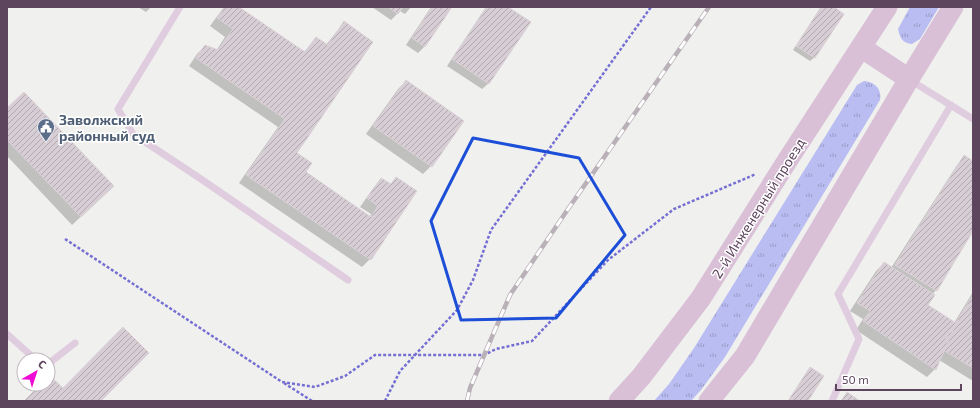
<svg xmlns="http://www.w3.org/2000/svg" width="980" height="408" font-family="'Exo 2',sans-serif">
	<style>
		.grass { fill: url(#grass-tufts) }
		.shadow { fill: #0003 }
		.building { fill: url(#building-hatch); stroke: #dbd2d8 }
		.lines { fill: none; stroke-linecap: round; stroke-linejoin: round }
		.path { stroke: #756fd3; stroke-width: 2.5; stroke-dasharray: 3 2; stroke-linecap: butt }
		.lane { stroke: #e0ccdf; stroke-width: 7 }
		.secondary { stroke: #d9c0d7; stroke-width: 21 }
		.rail-casing { stroke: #b9b0b8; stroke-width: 4.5 }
		.rail { stroke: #fff; stroke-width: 3; stroke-dasharray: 9; stroke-linecap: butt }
		.marked { fill: none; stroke: #1d4ed8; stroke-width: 3; stroke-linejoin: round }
		.labels { text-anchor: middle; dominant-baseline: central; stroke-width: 3; stroke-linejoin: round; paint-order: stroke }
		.service-label { font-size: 14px; font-weight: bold; fill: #4e5e75; stroke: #fff; text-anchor: start }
		.street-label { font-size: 14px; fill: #5d455d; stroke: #fff }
	</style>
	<defs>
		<pattern id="grass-tufts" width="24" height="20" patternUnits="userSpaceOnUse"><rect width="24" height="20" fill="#b9bdf2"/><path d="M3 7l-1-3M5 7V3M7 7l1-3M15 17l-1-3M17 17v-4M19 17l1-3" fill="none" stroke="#9a9bc7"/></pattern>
		<pattern id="building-hatch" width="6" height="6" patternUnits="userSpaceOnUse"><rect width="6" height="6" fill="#d7cdd4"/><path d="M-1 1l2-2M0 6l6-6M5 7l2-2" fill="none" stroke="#b2a8af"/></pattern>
	</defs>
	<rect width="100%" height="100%" fill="#f0f1ee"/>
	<path class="grass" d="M910 7H939L920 39 912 44C902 43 900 38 898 29Z
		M864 81C875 82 882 89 880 100L725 357 701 390 691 401H654L669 384 694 348 857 85Z"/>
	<path class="shadow" d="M138 7H151L146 12Z
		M224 7H237L303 53 316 38 326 45 337 31 344 23 295 153 305 172 370 217 371 214 360 207 374 187 381 179 390 185 396 178 370 259 362 267 239 183 278 127 189 66 197 54 205 46 216 51 225 37 210 26Z
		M372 7H411L405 14 400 11 391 20Z
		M431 7H451L424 47 418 53 406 45Z
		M486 7H506L489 83 482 89 447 66Z
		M821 7H832L815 57 810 61 793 50Z
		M406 81 463 121 431 166 423 174 366 134 398 89Z
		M7 109 105 194 72 225 7 156Z
		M964 157 973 162V229L936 290 932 295 927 306 954 323 973 292V381L939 360 935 369 927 377 856 330 863 319 850 311 876 271 884 263 891 268 957 165Z"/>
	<path class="building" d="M225 7H239L305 52 316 37 328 45 344 21 373 42 297 153 312 163 306 172 371 217 378 206 367 198 381 178 391 184 396 177 417 191 371 260 246 175 285 119 196 58 205 45 218 50 233 29 217 18Z
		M388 7H403L398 14Z
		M432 7H452L425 47 412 38Z
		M487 7H508L531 22 489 84 452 59Z
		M821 7H834L844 14 815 58 796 46Z
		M406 80 464 121 432 167 373 126Z
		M24 92 114 186 81 217 7 140V108Z
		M964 155 973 161V231L937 291 895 265Z
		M884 262 935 295 928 305 956 323 936 370 863 321 870 311 857 303Z
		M973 295V368L940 348Z
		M123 327 149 353 101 401H24L41 384H48V377L49 375 63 388Z
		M810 367 824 376 808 401H788Z
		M847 392 860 401H841Z"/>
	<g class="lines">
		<path class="path" d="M65 239 282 382 315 387 345 376 375 355H484L496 349 532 341 608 260 674 209 756 174
			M284 383 312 401
			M385 401 400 371 457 310 473 280 491 230 651 7"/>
		<path class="lane" d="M180 7 118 109 133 134 198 177 348 280
			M910 80 973 119
			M7 334 36 360
			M48 364 75 343
			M832 401 859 339 838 294 951 105"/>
		<path class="secondary" d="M862 48 909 79
			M619 401 641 377 701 298 787 161 887 7
			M709 401 745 356 909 79 953 7"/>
		<g class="rail-casing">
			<path id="rail" d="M467 401 470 388 510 295 568 209 709 7"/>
		</g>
		<use href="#rail" class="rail"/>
	</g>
	<path class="marked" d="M473 138 579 158 625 235 556 318 461 320 431 221Z"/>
	<defs>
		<g id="civic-pin" transform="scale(0.9)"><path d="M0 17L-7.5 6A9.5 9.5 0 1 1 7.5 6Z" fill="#5c6f8a" stroke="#fff"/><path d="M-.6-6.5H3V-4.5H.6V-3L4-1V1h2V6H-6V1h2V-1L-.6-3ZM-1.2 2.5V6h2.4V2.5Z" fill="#fff"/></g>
	</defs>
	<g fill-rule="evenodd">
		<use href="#civic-pin" x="46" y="127"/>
	</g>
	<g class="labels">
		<g class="service-label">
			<text x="59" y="119">Заволжский<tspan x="59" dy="16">районный суд</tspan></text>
		</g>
		<g class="street-label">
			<text transform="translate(758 208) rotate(-58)">2-й Инженерный проезд</text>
		</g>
	</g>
	<rect width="980" height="408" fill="none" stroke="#5d455d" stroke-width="16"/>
	<g transform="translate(36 372) rotate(39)"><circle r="19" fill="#ffffff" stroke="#beb5be"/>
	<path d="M0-3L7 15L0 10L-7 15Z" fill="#ee0cd4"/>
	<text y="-6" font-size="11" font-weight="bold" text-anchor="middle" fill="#5d455d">С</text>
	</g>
	<path d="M836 384v6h125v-6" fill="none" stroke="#5d455d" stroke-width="2"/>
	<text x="842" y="384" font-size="12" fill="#5d455d" stroke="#ffffff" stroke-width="3" paint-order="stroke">50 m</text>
</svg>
